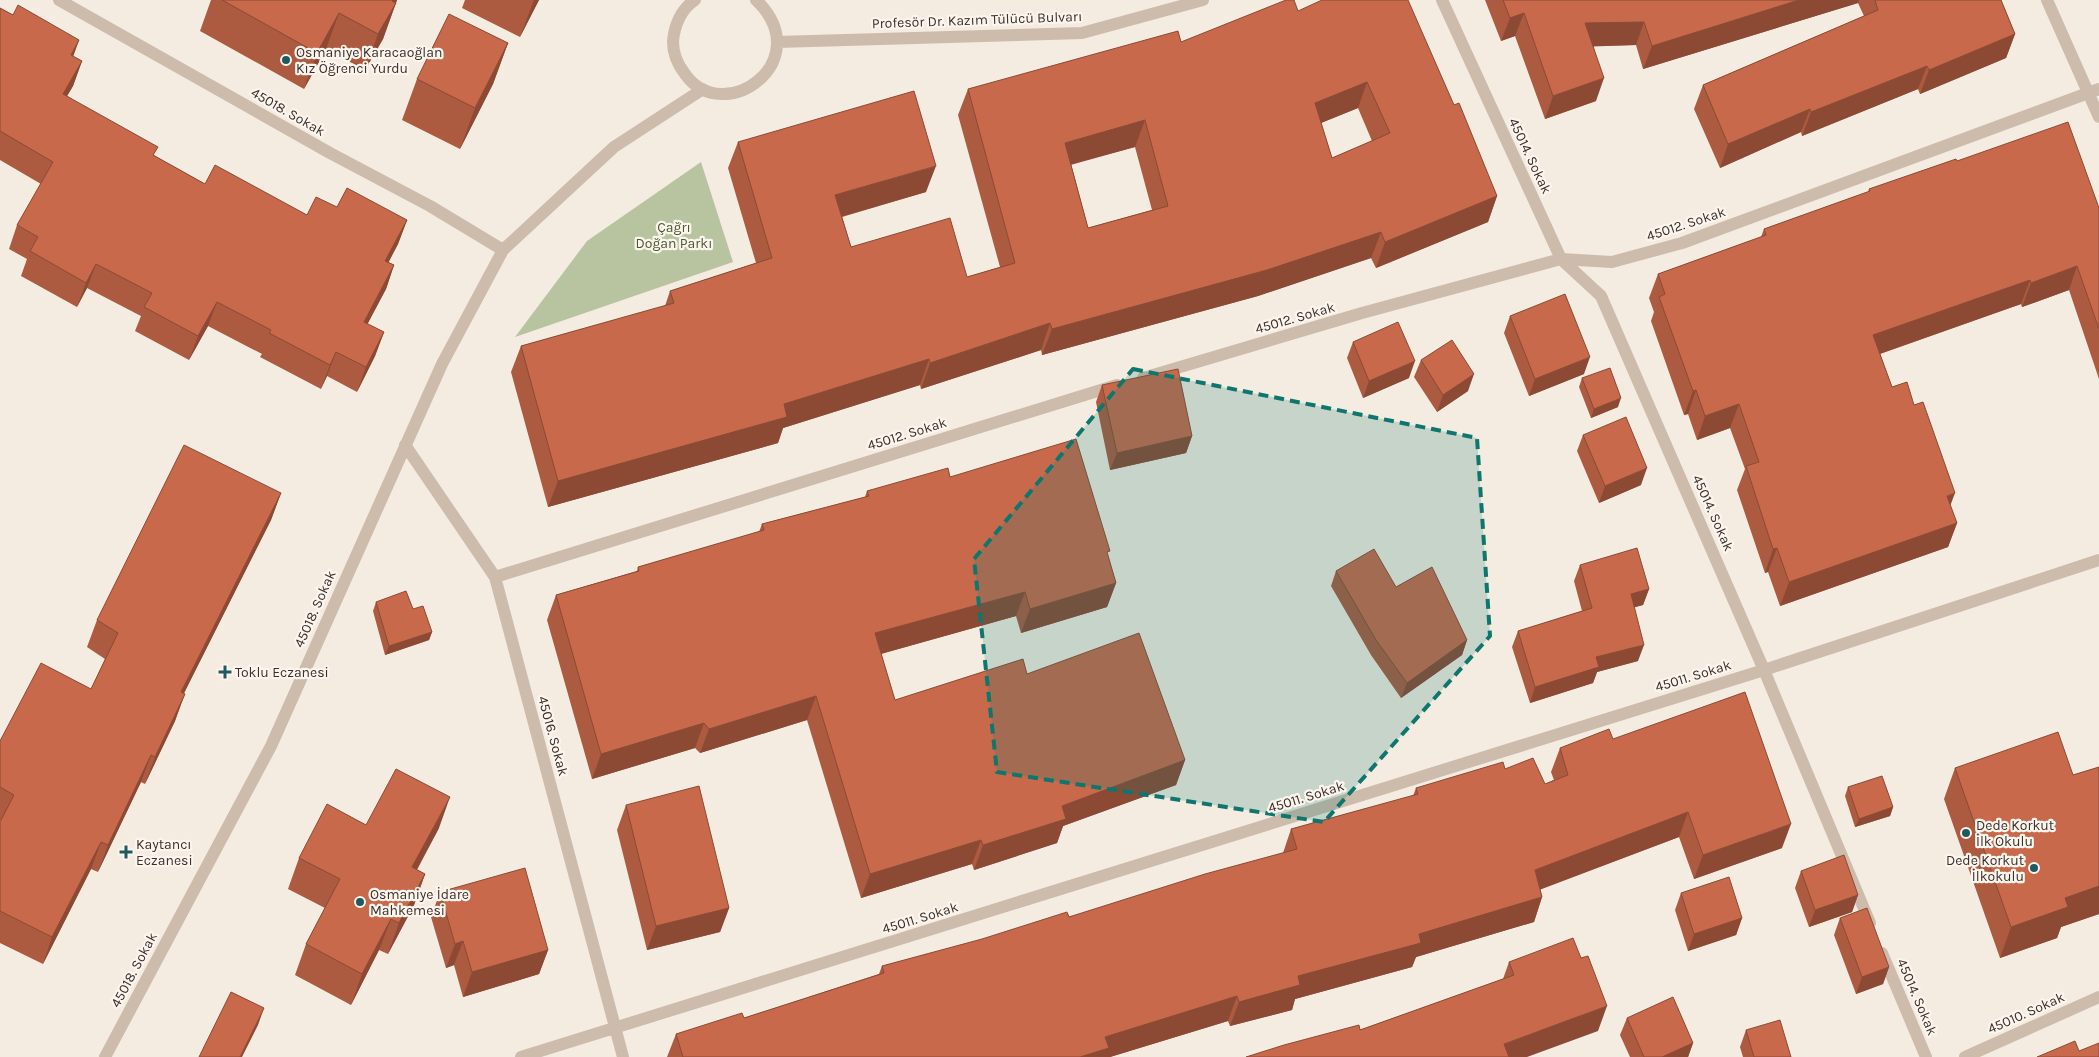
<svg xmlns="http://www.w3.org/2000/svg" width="2099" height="1057" font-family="Karla,sans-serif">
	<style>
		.green { fill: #b8c4a0 }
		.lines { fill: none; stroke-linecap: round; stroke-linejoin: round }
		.minor { stroke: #cdbbac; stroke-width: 12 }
		.wall { fill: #ac5a40; fill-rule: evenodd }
		.shaded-wall { fill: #8c4a34 }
		.building { fill: #c8694b; stroke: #8c4a34; fill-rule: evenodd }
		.marked { fill: #0f766e; fill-opacity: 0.2; stroke: #0f766e; stroke-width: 4; stroke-dasharray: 10 6; stroke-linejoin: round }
		.poi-dot { fill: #1f5a5e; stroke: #fbf5ee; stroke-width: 2 }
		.labels { text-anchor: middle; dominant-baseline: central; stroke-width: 4.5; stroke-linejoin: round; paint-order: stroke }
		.street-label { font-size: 14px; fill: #3b302b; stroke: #fbf5ee }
		.poi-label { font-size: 14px; fill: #3b302b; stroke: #fbf5ee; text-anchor: start }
		.park-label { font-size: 14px; fill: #4a5a2e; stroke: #fbf5ee }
	</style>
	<rect width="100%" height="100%" fill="#f4ebe1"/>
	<path class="green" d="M701 162 733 262 515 337 587 241Z"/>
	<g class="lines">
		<path class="minor" d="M59 0 330 153 430 206 503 250
			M695 0C681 9 674 26 673 42 673 54 678 65 685 74 724 129 819 60 756 0
			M1442 0 1561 259 1601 296 1764 670 1870 923
			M2047 0 2099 117
			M777 42 1082 33 1203 0
			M1143 378 1362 313 1561 259 1612 262 1682 243 2099 89
			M405 445 495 577 623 1057
			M495 577 1117 385
			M1882 953 1926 1057
			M105 1057 271 746 442 364 503 250 614 147 703 89
			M521 1057 1764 670 2099 560
			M1965 1057 2099 997"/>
	</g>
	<path class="wall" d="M211 0H397L383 39 365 70 326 49 304 89 200 31Z
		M465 0H539L520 37 462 8Z
		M1485 0H2001L2015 34 2006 58 1920 94 1918 89 1802 136 1801 132 1720 168 1694 109 1703 85 1864 16 1858 3 1643 69 1636 45 1594 46 1596 101 1545 119 1515 36 1501 41Z
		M0 8 13 15 79 40 73 57 82 61 73 86 67 96 155 156 205 184 307 215 337 207 407 220 398 244 388 262 394 265 386 289 367 324 384 332 375 356 357 392 327 376 321 389 260 357 262 354 208 326 189 360 135 331 141 316 87 288 77 307 21 276 27 259 9 249 17 225 41 184 0 160Z
		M1298 11 1454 105 1497 196 1488 222 1376 268 1371 258 1258 296 1042 355 1041 350 921 389 920 385 783 428 778 443 548 507 511 372 521 346 665 306 670 291 756 263 728 168 738 142 926 192 842 217 851 247 967 277 1000 267 958 115 968 89 1181 42ZM1358 108 1372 141 1332 158 1321 123ZM1135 147 1152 210 1088 228 1071 164Z
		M508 43 493 84 460 149 402 120 417 79Z
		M1957 161 2099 208V379L2069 290 2022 307 2021 304 1880 354 1892 387 1950 505 1957 523 1948 547 1780 606 1768 572 1765 573 1737 490 1745 469 1730 428 1697 440 1688 414 1684 415 1651 321 1654 312 1649 298 1658 274 1761 237 1764 229 1868 192 1869 189Z
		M1510 316 1584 374 1529 396 1504 333Z
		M1353 342 1409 378 1363 398 1347 358Z
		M1421 360 1468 391 1437 412 1414 377Z
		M1582 378 1618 407 1591 418 1579 387Z
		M1102 385 1192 436 1186 453 1110 470 1096 402Z
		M1583 435 1641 485 1599 503 1577 451Z
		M950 477 1108 556 1116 583 1107 607 1021 633 1016 616 881 654 895 700 1027 674 1185 760 1176 785 1063 826 1057 843 974 870 972 864 861 898 807 720 700 753 695 748 592 779 547 620 556 595 637 571 638 567 759 532 762 524 865 497 867 491Z
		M281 493 271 520 184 693 175 721 145 784 141 782 98 872 91 869 43 964 0 943V822L1 820H0V741L91 689 105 659 87 647 97 620Z
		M1580 565 1649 589 1643 605 1634 607 1638 661 1597 672 1593 683 1530 703 1512 647 1518 631 1582 611 1574 581Z
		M1336 571 1467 640 1462 655 1401 698 1371 655 1331 586Z
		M376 602 432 632 429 640 385 655 373 611Z
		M1613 739 1782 848 1694 879 1679 837 1540 889 1542 897 1534 922 1416 957 1412 967 1295 999 1292 1010 1230 1026 1228 1021 1110 1057H667L676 1034 744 1018 879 974 882 966 1069 917 1283 853 1291 829 1413 796 1416 788 1505 769 1545 784 1554 780 1551 772 1560 748Z
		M2099 767V914L2061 927 2057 938 2000 958 1944 799 1955 768 2073 775Z
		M1848 787 1893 807 1890 816 1855 827 1845 796Z
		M626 805 729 908 720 932 647 950 617 830Z
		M366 825 439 828 417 870 425 874 414 905 388 954 379 950 351 1005 295 975 306 944 325 908 288 889 299 858Z
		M1801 871 1858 895 1852 912 1809 927 1795 888Z
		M440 892 548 950 539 974 463 997 454 965 446 968 431 917Z
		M1681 893 1742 918 1736 935 1688 951 1675 910Z
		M1840 918 1889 967 1883 984 1856 994 1834 935Z
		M1509 962 1598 1031 1360 1030 1503 979Z
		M1627 1018 1693 1043 1688 1057H1630L1620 1035Z
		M1746 1030 1791 1057H1743L1740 1047Z"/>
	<path class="shaded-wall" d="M393 0H397L383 39 365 70 378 34Z
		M534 0H539L520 37Z
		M1799 0H1859L1858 3 1643 69 1652 46Z
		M339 13 326 49 304 89 317 53Z
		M1524 13 1515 36 1501 41 1510 18Z
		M1644 22 1636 45 1577 47 1585 23Z
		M2015 34 2006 58 1920 94 1929 70Z
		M79 40 70 64 71 55Z
		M508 43 493 84 460 149 475 108Z
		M82 61 73 86 54 118 63 94Z
		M1927 66 1918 89 1802 136 1811 112Z
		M1604 78 1596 101 1545 119 1553 96Z
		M1367 82 1358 108 1306 129 1315 103Z
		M1810 109 1801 132 1720 168 1728 144Z
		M1145 120 1135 147 1056 169 1065 143Z
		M936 166 926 192 826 221 835 195Z
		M1497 196 1488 222 1376 268 1385 242Z
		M407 220 398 244 377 285 385 261Z
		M1381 232 1371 258 1258 296 1042 355 1052 329Z
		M96 264 87 288 77 307 86 283Z
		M394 265 386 289 356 346 364 322Z
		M2077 266 2069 290 2022 307 2031 283Z
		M2030 280 2021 304 1865 359 1873 335Z
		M217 302 208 326 189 360 198 336Z
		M1050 323 1041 350 921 389 930 363Z
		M384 332 375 356 357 392 366 367Z
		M336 352 327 376 321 389 330 365Z
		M1590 357 1584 374 1529 396 1535 379Z
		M929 359 920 385 783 428 778 443 548 507 558 481 784 404Z
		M1415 361 1409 378 1363 398 1369 381Z
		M1474 374 1468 391 1437 412 1443 395Z
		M1696 390 1688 414 1684 415 1693 391Z
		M1621 398 1618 407 1591 418 1594 409Z
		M1739 404 1730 428 1697 440 1705 416Z
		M1192 436 1186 453 1110 470 1117 453Z
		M1647 468 1641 485 1599 503 1605 486Z
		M281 493 271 520 171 719 181 692Z
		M1955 493 1946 517 1947 496Z
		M1957 523 1948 547 1780 606 1789 582Z
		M1777 548 1768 572 1765 573 1773 549Z
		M1116 583 1107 607 1021 633 1030 609Z
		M1649 589 1643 605 1625 610 1631 594Z
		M1025 592 1016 616 866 658 875 633Z
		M432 632 429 640 385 655 389 646Z
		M1467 640 1462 655 1401 698 1407 683Z
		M1644 645 1638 661 1597 672 1593 683 1530 703 1535 687 1596 657Z
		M185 694 175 721 145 784 155 757Z
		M816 696 807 720 700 753 709 729Z
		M704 723 695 748 592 779 601 754Z
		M151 755 141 782 98 872 108 845Z
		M1185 760 1176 785 1063 826 1057 843 974 870 983 845 1062 806Z
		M450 797 439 828 401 898 412 867Z
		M1893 807 1890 816 1855 827 1859 819Z
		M1688 812 1679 837 1526 895 1535 870Z
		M1791 824 1782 848 1694 879 1703 855Z
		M981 840 972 864 861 898 870 874Z
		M101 842 91 869 43 964 52 937Z
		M425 874 414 905 388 954 399 923Z
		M2099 886V914L2061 927 2057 938 2000 958 2011 927 2065 898Z
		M1858 895 1852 912 1809 927 1815 910Z
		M1542 897 1534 922 1416 957 1412 967 1295 999 1292 1010 1230 1026 1239 1002 1298 976 1419 934Z
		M729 908 720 932 647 950 656 926Z
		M1742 918 1736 935 1688 951 1694 934Z
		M391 919 379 950 351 1005 362 974Z
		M463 941 454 965 446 968 455 944Z
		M548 950 539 974 463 997 472 972Z
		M1889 967 1883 984 1856 994 1862 977Z
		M1237 996 1228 1021 1110 1057H1080L1105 1037Z
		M1607 1006 1598 1031 1527 1057H1499L1504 1044Z
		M264 1008 258 1025 242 1057H240Z
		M1693 1043 1688 1057H1662Z"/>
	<path class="building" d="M222 0H393L392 1 396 3 378 34 339 13 317 53Z
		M1286 0H1294L1298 11 1322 0H1408L1454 105 1459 103 1497 196 1385 242 1381 232 1267 270 1052 329 1050 323 930 363 929 359 784 404 787 417 558 481 521 346 674 303 670 291 772 258 738 142 914 91 936 166 835 195 851 247 950 218 967 277 1015 263 968 89 1178 31 1181 42ZM1367 82 1390 133 1332 158 1315 103ZM1145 120 1168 206 1088 228 1065 143Z
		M1503 0H1799L1652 46 1644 22 1585 23 1604 78 1553 96 1524 13 1510 18Z
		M1875 0H2001L2015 34 1929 70 1927 66 1811 112 1810 109 1728 144 1703 85 1878 10Z
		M18 5 79 40 71 55 82 61 63 94 158 147 153 155 205 184 215 165 307 215 316 197 337 207 347 188 407 220 385 261 394 265 364 322 384 332 366 367 336 352 330 365 269 333 271 330 217 302 198 336 144 307 152 293 96 264 86 283 30 251 38 237 17 225 53 162 0 131V8L13 15Z
		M449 14 508 43 475 108 417 79Z
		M2068 122 2099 208V329L2077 266 2031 283 2030 280 1873 335 1892 387 1907 382 1914 405 1923 402 1955 493 1947 496 1957 523 1789 582 1777 548 1773 549 1746 466 1759 462 1739 404 1705 416 1696 390 1693 391 1659 297 1665 294 1658 274 1766 235 1764 229 1870 191 1869 189 1956 159 1957 161Z
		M1565 294 1590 357 1535 379 1510 316Z
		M1398 322 1415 361 1369 381 1353 342Z
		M1452 340 1474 374 1443 395 1421 360Z
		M1610 368 1621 398 1594 409 1582 378Z
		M1178 369 1192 436 1117 453 1102 385Z
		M1626 417 1647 468 1605 486 1583 435Z
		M1076 439 1110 551 1107 552 1116 583 1030 609 1025 592 875 633 895 700 1023 659 1027 674 1139 633 1185 760 1062 806 1066 819 983 845 981 840 870 874 816 696 709 729 704 723 601 754 556 595 639 571 638 567 764 530 762 524 869 496 867 491 948 468 950 477Z
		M184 445 281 493 181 692 185 694 155 757 151 755 108 845 101 842 52 937 0 911V822L14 795 0 787V741L41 663 91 689 118 633 97 620Z
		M1637 548 1649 589 1631 594 1644 645 1596 657 1599 667 1535 687 1518 631 1592 608 1580 565Z
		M1374 549 1396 587 1432 567 1467 640 1407 683 1376 640 1336 571Z
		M406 591 413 609 423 606 432 632 389 646 376 602Z
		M1745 692 1791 824 1703 855 1688 812 1535 870 1542 897 1419 934 1421 943 1298 976 1300 985 1239 1002 1237 996 1105 1037 1109 1048 1080 1057H683L676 1034 742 1013 744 1018 884 973 882 966 982 939 1067 912 1069 917 1205 874 1297 849 1291 829 1418 794 1416 788 1503 762 1505 769 1533 758 1545 784 1568 775 1560 748 1609 729 1613 739Z
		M2058 732 2073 775 2099 767V886L2065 898 2068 907 2011 927 1955 768Z
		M396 769 450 797 412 867 425 874 399 923 391 919 362 974 306 944 340 879 299 858 327 804 366 825Z
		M1882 776 1893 807 1859 819 1848 787Z
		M699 786 729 908 656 926 626 805Z
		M1844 855 1858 895 1815 910 1801 871Z
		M525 868 548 950 472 972 463 941 455 944 440 892Z
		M1729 877 1742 918 1694 934 1681 893Z
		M1867 908 1889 967 1862 977 1840 918Z
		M1573 938 1581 958 1588 956 1607 1006 1504 1044 1509 1057H1246L1284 1045 1359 1025 1360 1030 1514 975 1509 962Z
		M231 992 264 1008 240 1057H199Z
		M1673 997 1693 1043 1662 1057H1644L1627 1018Z
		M1780 1020 1791 1057H1754L1746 1030Z
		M2075 1041 2079 1051 2099 1043V1057H2037Z"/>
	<path class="marked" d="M1133 369 1477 438 1490 636 1324 822 997 772 974 559Z"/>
	<g class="poi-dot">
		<circle cx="286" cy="60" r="5"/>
		<path d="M222.5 664.5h5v5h5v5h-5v5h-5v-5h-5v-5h5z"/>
		<circle cx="1966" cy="833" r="5"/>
		<path d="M123.5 844.5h5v5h5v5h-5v5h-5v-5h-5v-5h5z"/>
		<circle cx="2034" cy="868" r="5"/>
		<circle cx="360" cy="902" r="5"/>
	</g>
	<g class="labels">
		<g class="street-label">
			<text transform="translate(977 20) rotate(-2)">Profesör Dr. Kazım Tülücü Bulvarı</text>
			<text transform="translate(288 112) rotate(30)">45018. Sokak</text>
			<text transform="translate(1530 156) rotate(65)">45014. Sokak</text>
			<text transform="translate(1686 224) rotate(-18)">45012. Sokak</text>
			<text transform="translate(1295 318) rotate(-16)">45012. Sokak</text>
			<text transform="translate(907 434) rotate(-17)">45012. Sokak</text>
			<text transform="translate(1713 513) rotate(66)">45014. Sokak</text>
			<text transform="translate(315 609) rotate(-66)">45018. Sokak</text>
			<text transform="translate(1693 676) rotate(-17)">45011. Sokak</text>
			<text transform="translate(553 736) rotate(75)">45016. Sokak</text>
			<text transform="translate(1306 797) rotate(-17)">45011. Sokak</text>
			<text transform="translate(920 918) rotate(-17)">45011. Sokak</text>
			<text transform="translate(134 970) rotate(-62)">45018. Sokak</text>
			<text transform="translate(1917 997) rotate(67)">45014. Sokak</text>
			<text transform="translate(2026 1013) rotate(-24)">45010. Sokak</text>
		</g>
		<g class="poi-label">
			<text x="296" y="52">Osmaniye Karacaoğlan<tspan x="296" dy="16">Kız Öğrenci Yurdu</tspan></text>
			<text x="235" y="672">Toklu Eczanesi</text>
			<text x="1976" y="825">Dede Korkut<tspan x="1976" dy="16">İlk Okulu</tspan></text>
			<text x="136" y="844">Kaytancı<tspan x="136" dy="16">Eczanesi</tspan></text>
			<text x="2024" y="860" text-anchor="end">Dede Korkut<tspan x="2024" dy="16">İlkokulu</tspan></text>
			<text x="370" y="894">Osmaniye İdare<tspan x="370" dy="16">Mahkemesi</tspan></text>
		</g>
		<g class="park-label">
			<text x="674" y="227">Çağrı<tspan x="674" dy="16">Doğan Parkı</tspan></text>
		</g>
	</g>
</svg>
